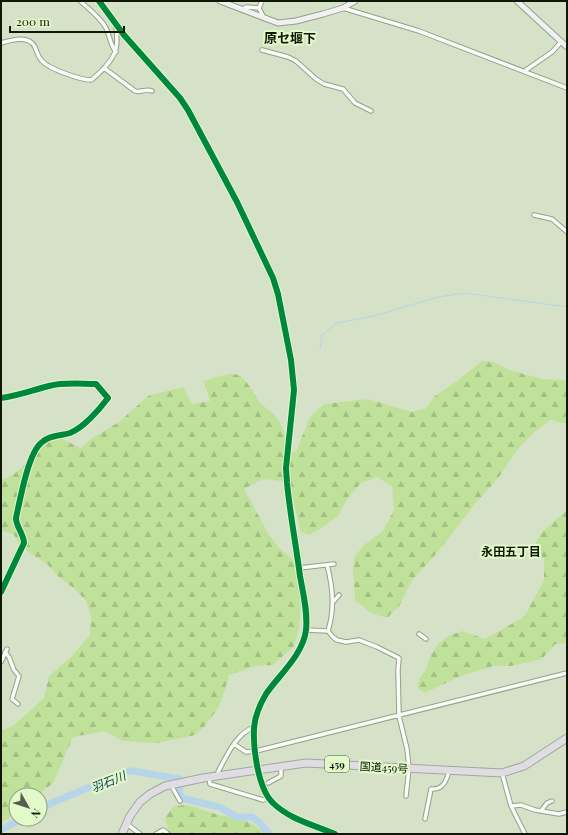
<svg xmlns="http://www.w3.org/2000/svg" width="568" height="835" font-family="'Playfair Display','Noto Sans JP',serif">
	<style>
		.forest { fill: url(#forest-firs) }
		.lines { fill: none; stroke-linecap: round; stroke-linejoin: round }
		.stream { stroke: #b7d5e8; stroke-width: 1 }
		.river { stroke: #b7d5e8; stroke-width: 7 }
		.street-casing { stroke: #959f8b; stroke-width: 5.5 }
		.secondary-casing { stroke: #959f8b; stroke-width: 7 }
		.highway-casing { stroke: #a4a5a2; stroke-width: 9 }
		.street { stroke: #f9fbf7; stroke-width: 3.5 }
		.secondary { stroke: #f1f1f1; stroke-width: 5 }
		.highway { stroke: #e0dde2; stroke-width: 7 }
		.cycleway-casing { stroke: #e2faca; stroke-width: 8 }
		.cycleway { stroke: #00873e; stroke-width: 6 }
		.labels { text-anchor: middle; dominant-baseline: central; stroke-width: 4; stroke-linejoin: round; paint-order: stroke }
		.shield { fill: #e2faca; stroke: #4e5b41; stroke-width: 1 }
		.shield-label { font-size: 10px; font-weight: bold; fill: #0f1706 }
		.street-label { font-size: 11px; fill: #0f1706; stroke: #e2faca }
		.neighbourhood-label { font-size: 12px; font-weight: bold; fill: #0f1706; stroke: #e2faca }
		.water-label { font-size: 12px; font-style: italic; fill: #0b3458; stroke: #e2faca }
		.quarter-label { font-size: 13px; font-weight: bold; fill: #0f1706; stroke: #e2faca }
	</style>
	<defs>
		<pattern id="forest-firs" width="22" height="20" patternUnits="userSpaceOnUse"><rect width="22" height="20" fill="#c0e199"/><path d="M5 1l3.5 6h-7zM16 11l3.5 6h-7z" fill="#a4c082"/></pattern>
	</defs>
	<rect width="100%" height="100%" fill="#d5e2c8"/>
	<path class="forest" d="M482 361 494 362 509 370 542 379 567 380V424L551 420 534 432 517 450 499 477 475 504 436 554 413 579 399 606 388 617C374 617 365 609 355 600L353 568 355 556 364 545 383 531 394 510 392 486 377 477 361 483 347 499 339 515 320 529 309 535 301 531C296 514 293 496 287 479L281 481 263 479 244 489 269 535 279 548 292 559 299 568 301 592 299 628 294 646 273 665 255 666 229 675 224 693 218 708 204 727 195 735 157 743 123 741 105 731 73 737 53 783 38 795H16V813L1 823V730L13 726 44 698 49 676 70 658 90 635 91 616 86 601 76 590 59 577 48 565 20 546 14 535 4 531 1 532V480C8 478 15 474 20 469 29 461 44 436 58 438 62 438 76 446 81 448L91 439 119 422 148 396 183 387 192 404 210 401 204 381C210 379 229 373 234 374 246 375 254 395 260 403 265 408 275 413 278 419 284 429 286 439 289 451L296 452 310 417 324 404 368 399 412 412 426 408 435 396 457 381Z
		M567 510V643L555 644 542 659 511 666H493L458 677 425 693 417 688C418 677 424 675 427 666 430 656 436 644 446 638 450 634 458 633 463 631L485 639 524 617 544 580V559L534 546 541 533Z
		M188 805C198 808 208 812 219 815 239 820 249 818 265 834H169L165 817 174 806Z"/>
	<g class="lines">
		<path class="stream" d="M320 348 322 335 337 323 374 316 438 297 465 293 567 307"/>
		<path class="river" d="M180 788 179 794 185 799 219 807 237 817H252L260 823 269 834
			M40 809 54 802 128 771H133L179 779
			M1 830 21 819"/>
		<g class="street-casing">
			<path id="street" d="M80 1C89 9 101 18 106 28 110 36 110 45 116 52
				M99 1 124 35 180 98 188 110 237 202 273 278 278 294 291 360 294 390 286 468 287 483C290 514 296 545 300 576 303 593 308 612 306 630 303 659 272 680 260 705 251 725 256 749 258 770
				M259 8 262 1
				M343 8 419 31 567 88
				M243 9 246 7 259 8 264 18
				M1 43C12 40 29 35 35 47 37 52 38 57 42 61 49 69 81 80 91 80 97 76 101 71 105 67 118 53 118 44 116 26
				M262 50 288 57 296 61 316 79 324 84 343 89 355 103 371 111
				M104 68 135 91C141 93 146 88 152 91
				M525 72 526 70 552 52 561 42
				M534 215 552 219 567 232
				M1 398C18 396 33 390 49 386 64 382 80 384 96 384L108 398C99 410 83 428 70 433 60 436 49 435 41 443 28 454 20 500 16 518 16 527 24 534 24 543L1 592
				M327 565C333 587 335 609 328 631
				M299 568 334 564
				M334 601 339 595
				M306 630 328 631 333 637 337 640 346 642 359 640 377 647 399 658 398 670 399 716 407 749 409 768 406 796
				M419 634 426 639
				M5 652 9 657 14 670 19 676 12 699 18 704
				M1 662 7 649
				M234 744 246 752 256 751 567 673
				M502 773 511 806 525 834
				M218 776V772C227 755 236 734 254 727
				M209 777 210 784 263 800 269 798
				M268 783 281 776V766
				M171 785 180 801
				M511 806 521 805 535 810 559 814 567 812
				M541 811 547 803 552 801
				M425 819 431 789C443 790 447 781 449 770
				M127 824 140 834
				M156 834 163 830 167 833"/>
		</g>
		<g class="secondary-casing">
			<path id="secondary" d="M220 1 278 23 296 21 323 14 343 8 355 1
				M517 1 567 47
				M258 770C260 778 261 787 266 794 278 815 313 825 335 834"/>
		</g>
		<g class="highway-casing">
			<path id="highway" d="M122 834 130 816 140 802 150 794 165 786 203 778 306 763 502 773 524 766 567 738"/>
		</g>
		<use href="#street" class="street"/>
		<use href="#secondary" class="secondary"/>
		<use href="#highway" class="highway"/>
		<g class="cycleway-casing">
			<path id="cycleway" d="M99 1 124 35 180 98 188 110 237 202 273 278 278 294 291 360 294 390 286 468 287 483C290 514 296 545 300 576 303 593 308 612 306 630 303 655 279 675 266 694 260 704 255 716 254 728 253 748 258 789 273 803 289 819 314 825 335 834
				M1 398C18 396 33 390 49 386 64 382 80 384 96 384L108 398C99 410 83 428 70 433 60 436 49 435 41 443 28 454 20 500 16 518 16 527 24 534 24 543L1 592"/>
		</g>
		<use href="#cycleway" class="cycleway"/>
	</g>
	<g class="labels">
		<rect class="shield" x="325" y="756" width="24" height="16" rx="3"/>
		<g class="shield-label">
			<text x="337" y="764">459</text>
		</g>
		<g class="street-label">
			<text transform="translate(384 767) rotate(3)">国道459号</text>
		</g>
		<g class="neighbourhood-label">
			<text x="511" y="551">永田五丁目</text>
		</g>
		<g class="water-label">
			<text transform="translate(108 781) rotate(-22)">羽石川</text>
		</g>
		<g class="quarter-label">
			<text x="290" y="37">原セ堰下</text>
		</g>
	</g>
	<rect width="568" height="835" fill="none" stroke="#0f1706" stroke-width="4"/>
	<g transform="translate(28 807) rotate(129)"><circle r="19" fill="#e2faca" stroke="#8e9f7c"/>
	<path d="M0-3L7 15L0 10L-7 15Z" fill="#545e4a"/>
	<text y="-6" font-size="11" font-weight="bold" text-anchor="middle" fill="#0f1706">N</text>
	</g>
	<path d="M10 26v6h114v-6" fill="none" stroke="#0f1706" stroke-width="2"/>
	<text x="16" y="26" font-size="12" fill="#0f1706" stroke="#e2faca" stroke-width="3" paint-order="stroke">200 m</text>
</svg>
